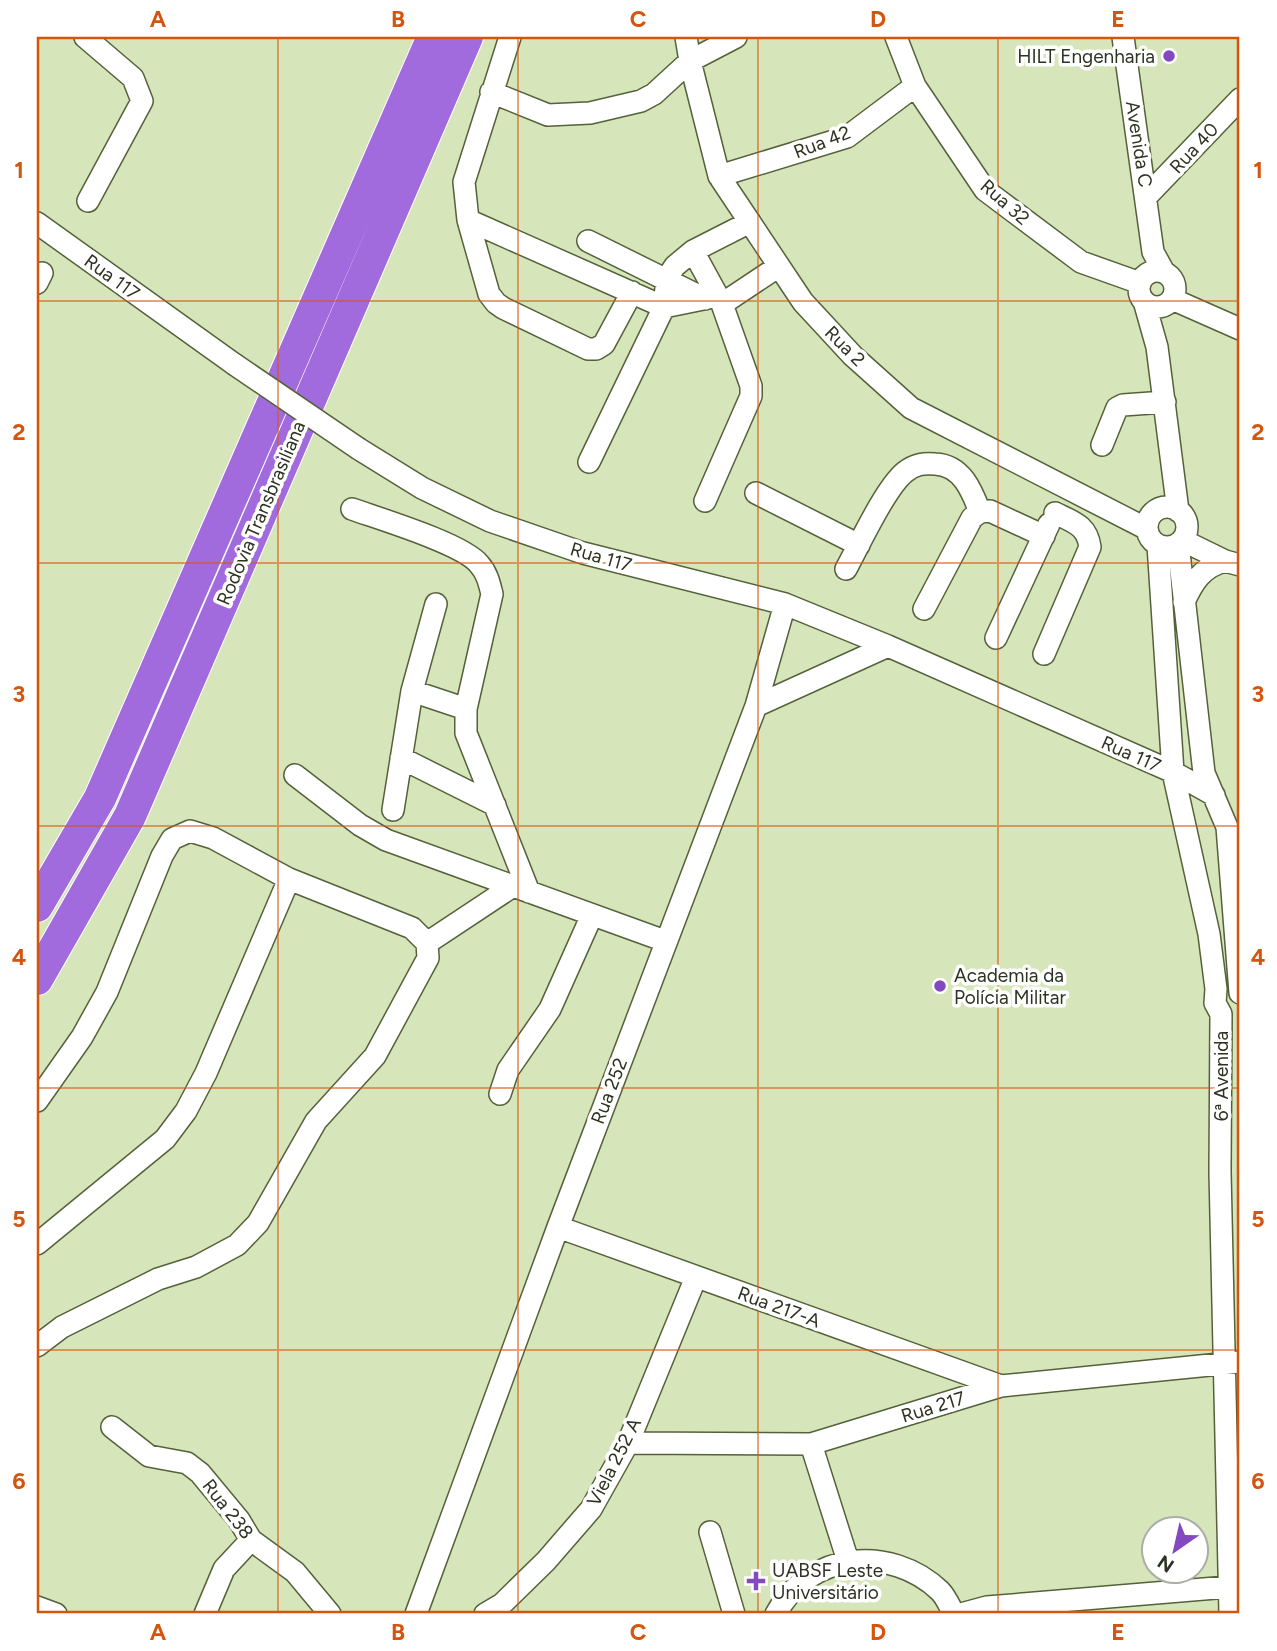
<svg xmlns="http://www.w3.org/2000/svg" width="1277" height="1651" font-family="Figtree,sans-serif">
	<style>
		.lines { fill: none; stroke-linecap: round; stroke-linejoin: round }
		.minor-casing { stroke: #54613a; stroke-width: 24 }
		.highway-casing { stroke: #fff; stroke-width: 34 }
		.minor { stroke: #fff; stroke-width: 21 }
		.highway { stroke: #a16add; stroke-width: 32 }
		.minor-bridge-casing { stroke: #54613a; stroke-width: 24; stroke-linecap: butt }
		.minor-bridge { stroke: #fff; stroke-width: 21 }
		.grid { fill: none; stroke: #d5550e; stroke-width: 2; stroke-opacity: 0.55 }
		.poi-dot { fill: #8449bf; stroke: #fff; stroke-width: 2.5 }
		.labels { text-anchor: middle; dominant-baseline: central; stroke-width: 7; stroke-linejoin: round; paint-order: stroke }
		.poi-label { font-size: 19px; fill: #2d3321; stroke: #fff; text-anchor: start }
		.street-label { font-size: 19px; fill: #2d3321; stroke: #fff }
		.neatline { fill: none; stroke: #d5550e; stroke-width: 2.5 }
		.grid-label { font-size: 23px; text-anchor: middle; font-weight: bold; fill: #d5550e }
	</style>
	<rect width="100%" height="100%" fill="#d6e6ba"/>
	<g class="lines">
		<g class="minor-casing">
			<path id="minor" d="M85 37 133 78 142 101 88 201
				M510 37 464 182 468 220 489 294 496 303 503 308 588 349H596L604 344 632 292
				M686 37 690 61 719 176 803 302 853 356 911 408 1147 529
				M896 37 915 86 985 190 1081 262 1140 283
				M1123 37 1153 252 1164 272
				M491 92 548 115 590 113 641 101 654 94 690 61 736 37
				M719 176 847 137 915 86
				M1147 196 1240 99
				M468 220 664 307 718 296
				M37 223 234 364
				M588 241 705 299
				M693 251 722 304 751 386V396L705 501
				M1139 289a18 18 0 1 1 36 0a18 18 0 1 1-36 0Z
				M37 283 42 273
				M1172 299 1240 329
				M1144 301 1157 347 1178 511
				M722 304 779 266
				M1102 445 1117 408 1123 405 1165 402
				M359 449 422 488 490 521 583 553 785 604 888 646 1173 772 1214 795
				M589 462 664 307 667 278 675 266 693 251 750 222
				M756 493 859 545
				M1147 527a20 20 0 1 1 40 0a20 20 0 1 1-40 0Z
				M352 509C380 519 463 544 479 564 487 573 489 582 492 594L466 709V733L529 892
				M1182 540 1225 561 1240 565
				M1178 544 1204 773 1227 827 1240 993
				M1158 545 1173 772 1209 934 1216 989 1215 1003 1221 1014 1220 1172 1230 1614
				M846 569C859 545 886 487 905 472 915 464 924 463 935 464 962 465 972 491 980 512
				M1184 602C1193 582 1202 567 1225 561
				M924 609 972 518 980 512 990 511 1044 536
				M996 638 1049 524
				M1044 654 1090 547C1087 525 1073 522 1055 513
				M412 691 466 709
				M756 706 888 646
				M401 758 495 805
				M295 775 360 825 386 840 665 941
				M393 810 412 691 436 604
				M427 943 513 886
				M500 1094 508 1070 550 1009 592 915
				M37 1101 82 1037 107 992 162 856 172 839 190 831 213 838 289 879 412 928 427 943 428 958 375 1056 316 1121 258 1223 237 1245 196 1267 158 1279 62 1327 37 1346
				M558 1227 1001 1386
				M37 1244 165 1139 186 1111 206 1073 289 879
				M112 1427 149 1456 187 1463 200 1473 239 1520 251 1540 295 1572 330 1614
				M628 1443 811 1444 1001 1386 1240 1362
				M811 1444 848 1561
				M710 1532 734 1614
				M37 1607 56 1614
				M205 1614 224 1569 251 1540
				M416 1614 558 1227 756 706 785 604
				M485 1614 502 1604 546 1561 591 1509 628 1443 696 1277
				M776 1614C808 1552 891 1544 940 1591 946 1597 950 1607 954 1614
				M961 1614 987 1607 1240 1586"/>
		</g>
		<g class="highway-casing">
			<path id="highway" d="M37 906 100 798 433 37
				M37 979 130 816 467 37"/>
		</g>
		<use href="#minor" class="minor"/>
		<use href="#highway" class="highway"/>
		<g class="minor-bridge-casing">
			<path id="minor-bridge" d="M234 364 359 449"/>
		</g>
		<use href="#minor-bridge" class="minor-bridge"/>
	</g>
	<path class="grid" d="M278 37V1614M518 37V1614M758 37V1614M998 37V1614M37 301H1240M37 563H1240M37 826H1240M37 1088H1240M37 1350H1240"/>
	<g class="poi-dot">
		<circle cx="1169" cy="56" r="7"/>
		<circle cx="940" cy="986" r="7"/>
		<path d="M752.5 1570.5h7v7h7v7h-7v7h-7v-7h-7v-7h7z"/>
	</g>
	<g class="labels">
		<g class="poi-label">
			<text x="1155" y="56" text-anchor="end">HILT Engenharia</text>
			<text x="954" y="975">Academia da<tspan x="954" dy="22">Polícia Militar</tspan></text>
			<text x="772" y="1570">UABSF Leste<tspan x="772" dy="22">Universitário</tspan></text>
		</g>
		<g class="street-label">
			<text transform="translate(822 142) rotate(-21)">Rua 42</text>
			<text transform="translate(1139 144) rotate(81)">Avenida C</text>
			<text transform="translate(1194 148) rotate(-47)">Rua 40</text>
			<text transform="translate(1005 202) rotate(41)">Rua 32</text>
			<text transform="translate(112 277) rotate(36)">Rua 117</text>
			<text transform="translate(845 346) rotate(45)">Rua 2</text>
			<text transform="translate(261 513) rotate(-67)">Rodovia Transbrasiliana</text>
			<text transform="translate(601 557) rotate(16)">Rua 117</text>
			<text transform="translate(1131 754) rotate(24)">Rua 117</text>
			<text transform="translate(1221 1076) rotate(-90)">6ª Avenida</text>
			<text transform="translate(609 1091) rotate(-69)">Rua 252</text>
			<text transform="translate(779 1307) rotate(20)">Rua 217-A</text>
			<text transform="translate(933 1407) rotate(-17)">Rua 217</text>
			<text transform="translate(614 1462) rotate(-63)">Viela 252 A</text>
			<text transform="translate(228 1509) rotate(52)">Rua 238</text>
		</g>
	</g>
	<rect width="1277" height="1651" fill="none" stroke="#ffffff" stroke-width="77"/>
	<g transform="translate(1175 1550) rotate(214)"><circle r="33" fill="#ffffff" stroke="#abada6" stroke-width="2"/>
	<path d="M0-5L12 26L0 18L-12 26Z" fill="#8449bf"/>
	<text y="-10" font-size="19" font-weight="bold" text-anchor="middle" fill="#2d3321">N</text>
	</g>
	<rect x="38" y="38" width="1200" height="1574" class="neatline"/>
	<g class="grid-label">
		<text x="158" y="27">A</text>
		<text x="398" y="27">B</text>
		<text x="638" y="27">C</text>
		<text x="878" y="27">D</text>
		<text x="1118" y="27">E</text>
		<text x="19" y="178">1</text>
		<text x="1258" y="178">1</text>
		<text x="19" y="440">2</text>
		<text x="1258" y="440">2</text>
		<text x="19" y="702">3</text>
		<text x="1258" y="702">3</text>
		<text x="19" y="965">4</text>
		<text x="1258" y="965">4</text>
		<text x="19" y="1227">5</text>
		<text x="1258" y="1227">5</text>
		<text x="19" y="1489">6</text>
		<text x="1258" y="1489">6</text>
		<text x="158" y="1640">A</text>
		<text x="398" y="1640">B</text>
		<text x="638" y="1640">C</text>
		<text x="878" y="1640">D</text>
		<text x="1118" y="1640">E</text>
	</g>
</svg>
